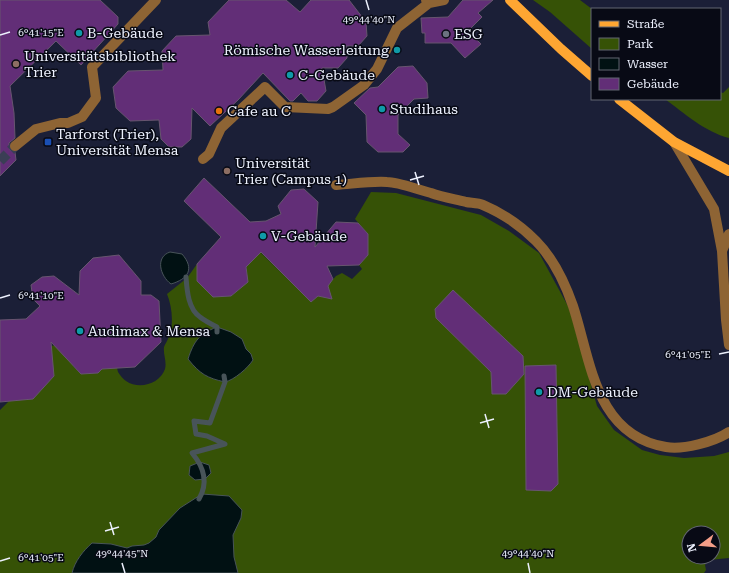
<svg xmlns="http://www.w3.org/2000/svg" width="729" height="573" font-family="'Roboto Serif',serif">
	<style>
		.green { fill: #365206; fill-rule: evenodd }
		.water { fill: #011113; stroke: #485459 }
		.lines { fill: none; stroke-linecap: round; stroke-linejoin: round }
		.stream { stroke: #485459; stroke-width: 5 }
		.building { fill: #622e77; stroke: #67556f }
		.minor-tunnel { stroke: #3a3e55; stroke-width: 10; stroke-dasharray: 10 5; stroke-linecap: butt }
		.minor { stroke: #8e6434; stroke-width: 10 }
		.major { stroke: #fea632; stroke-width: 10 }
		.ticks { fill: none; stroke: #ecf0fd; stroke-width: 1.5 }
		.culture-dot { fill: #0f9aa8; stroke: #080a15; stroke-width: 1.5 }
		.worship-dot { fill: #6b7280; stroke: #080a15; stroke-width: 1.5 }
		.education-dot { fill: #8d6e63; stroke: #080a15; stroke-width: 1.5 }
		.food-dot { fill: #e8710a; stroke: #080a15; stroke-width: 1.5 }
		.transit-dot { fill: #1a4fb4; stroke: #080a15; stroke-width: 1.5 }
		.labels { text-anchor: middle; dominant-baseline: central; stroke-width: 3; stroke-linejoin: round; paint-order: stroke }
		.poi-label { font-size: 14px; fill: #ecf0fd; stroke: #080a15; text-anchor: start }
		.ticks-label { font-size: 10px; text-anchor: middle; fill: #ecf0fd; stroke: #080a15; stroke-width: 3; stroke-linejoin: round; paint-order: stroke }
	</style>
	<rect width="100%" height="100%" fill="#1b1f37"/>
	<path class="green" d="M533 0H580L592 9V49L550 12Z
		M729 87V138C705 132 684 113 665 99H720V92L723 93Z
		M371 192 396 193 481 215 509 231 539 253 569 308 597 406 614 430 642 450 660 455 684 458 714 456 729 452V558L709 560 705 565 706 570 704 573H0V410L9 401 51 346 62 344 72 353 73 366 81 374 98 373 102 369 117 368 118 372C120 375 123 379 126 381 139 390 160 384 165 369 167 362 163 354 164 347 165 344 168 340 169 336 174 324 172 306 167 294L187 278 197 264V281L214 297 231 296 241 288 242 282 247 273 246 262 249 264 256 257V253H261L309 300H313L319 295 329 296 330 292 327 286 336 276 342 273 352 279 362 269 359 265 368 255V234L355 219ZM689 533H713V557H689Z"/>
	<path class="water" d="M170 252 182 254C195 269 188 279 171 284 160 276 155 257 170 252Z
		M217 327 231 332 242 339 246 349 251 354 253 360C248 368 234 380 225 382 207 378 200 374 188 359 194 341 199 334 217 327Z
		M200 462 209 465 211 473 205 479 195 480 189 475 190 466Z
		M202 494 229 496 242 510 241 518 233 535 234 557 238 573H72C75 561 83 551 92 543L111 544 127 548 132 546 144 545 149 543 156 537 159 530 180 508Z"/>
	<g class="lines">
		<path class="stream" d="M186 277C187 290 188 309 200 317 205 321 211 324 217 327V332
			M199 499C209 482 203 466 192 453L225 444 207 436 196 434 194 421 210 423 225 382 224 376"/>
	</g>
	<path class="building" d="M0 0H100L118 17V24L81 65 56 41 10 86 14 113 15 138 9 143V147L10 150 15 152 16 160 0 176Z
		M229 0H286L300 12 311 0H349L366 22 367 36 358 46H346L347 58 338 68H322L326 91 317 101H308L301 93 293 101H290L263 73 238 100 210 126 192 108 191 139 182 147H169L161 139 159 120 130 121 116 108 113 87 128 71 163 70 162 51 176 36 210 35 208 22Z
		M463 0H493L478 13 482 17 468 31 481 44 465 58 451 43H425V33H422L421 18 448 17Z
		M413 66 427 83 428 98 414 99 398 115V134L410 145 403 152H378L367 142 366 115 354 103 370 88 378 87 398 67Z
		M204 178 250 222 266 221 281 214 278 206 291 190 304 189 318 202 315 247 336 222 358 223 368 234V255L359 265 327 266 333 279 328 286 332 299 318 296 311 302 261 252 246 267 248 282 231 296 213 297 197 281V264L221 237 184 201Z
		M119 255 141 281V295H151L159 301 161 342 135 367 102 369 98 373 81 374 51 342 54 376 33 399 0 402V320L26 319 40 306 33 299 31 285 42 277 54 276 79 295 80 271 93 258Z
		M453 290 523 356 524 374 506 394H492L491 372 436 318 435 309Z
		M556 365 558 484 551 491 526 490 525 366Z"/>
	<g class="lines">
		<path class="minor-tunnel" d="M0 161 15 146"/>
		<path class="minor" d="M426 0 429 3 444 0
			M674 142 714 209 722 251 726 320 729 345
			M15 146 36 129 60 123H68L82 117 96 98 92 67 156 0
			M203 159 209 154 221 128 265 87 285 107 328 109 333 107 364 85 377 69 397 28 429 3
			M336 185C352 184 370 181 387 182 399 182 418 190 431 193 442 197 454 199 466 202 471 203 478 203 483 205 502 213 522 227 536 241 553 258 565 283 573 306 591 361 595 435 666 447 683 450 714 442 729 432
			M722 251 729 234"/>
		<path class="major" d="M510 0 561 49 592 76
			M619 99 674 142 729 171"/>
	</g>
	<path class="ticks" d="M366 0 369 10M0 35 10 32M415 172 419 185M410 180 424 176M0 298 10 295M719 354 729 352M485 414 489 428M480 423 494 419M110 522 114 535M105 531 119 527M0 561 10 558M122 563 125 573M528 563 530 573"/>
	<g class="culture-dot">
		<circle cx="79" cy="33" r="4"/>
		<circle cx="397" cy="50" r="4"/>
		<circle cx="290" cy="75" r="4"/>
		<circle cx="382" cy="109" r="4"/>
		<circle cx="263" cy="236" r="4"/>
		<circle cx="80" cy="331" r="4"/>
		<circle cx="539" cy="392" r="4"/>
	</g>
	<circle class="worship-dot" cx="446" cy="34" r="4"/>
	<g class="education-dot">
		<circle cx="16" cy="64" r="4"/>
		<circle cx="227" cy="171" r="4"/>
	</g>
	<circle class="food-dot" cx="219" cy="111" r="4"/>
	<rect class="transit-dot" x="44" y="138" width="8" height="8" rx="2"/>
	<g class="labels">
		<g class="poi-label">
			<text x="87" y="33">B-Gebäude</text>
			<text x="454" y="34">ESG</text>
			<text x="389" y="50" text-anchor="end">Römische Wasserleitung</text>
			<text x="24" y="56">Universitätsbibliothek<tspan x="24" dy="16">Trier</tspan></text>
			<text x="298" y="75">C-Gebäude</text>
			<text x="390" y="109">Studihaus</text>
			<text x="227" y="111">Cafe au C</text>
			<text x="56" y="134">Tarforst (Trier),<tspan x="56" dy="16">Universität Mensa</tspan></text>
			<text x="235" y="163">Universität<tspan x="235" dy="16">Trier (Campus 1)</tspan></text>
			<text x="271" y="236">V-Gebäude</text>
			<text x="88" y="331">Audimax &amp; Mensa</text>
			<text x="547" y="392">DM-Gebäude</text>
		</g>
	</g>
	<g class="ticks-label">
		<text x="369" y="23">49°44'40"N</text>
		<text x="41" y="36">6°41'15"E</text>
		<text x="41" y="299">6°41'10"E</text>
		<text x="688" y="358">6°41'05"E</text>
		<text x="122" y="557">49°44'45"N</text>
		<text x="528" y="557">49°44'40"N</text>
		<text x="41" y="561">6°41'05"E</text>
	</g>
	<rect x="591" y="8" width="130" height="92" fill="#080a15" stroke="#636672"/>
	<rect x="599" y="21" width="20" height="6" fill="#fea632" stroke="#636672"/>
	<text x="627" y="28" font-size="12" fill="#ecf0fd">Straße</text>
	<rect x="599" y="38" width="20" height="12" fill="#365206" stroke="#636672"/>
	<text x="627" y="48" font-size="12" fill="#ecf0fd">Park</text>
	<rect x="599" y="58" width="20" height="12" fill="#011113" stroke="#636672"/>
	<text x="627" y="68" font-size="12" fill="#ecf0fd">Wasser</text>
	<rect x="599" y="78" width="20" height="12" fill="#622e77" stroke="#636672"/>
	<text x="627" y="88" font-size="12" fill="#ecf0fd">Gebäude</text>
	<g transform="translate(701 545) rotate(254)"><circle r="19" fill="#080a15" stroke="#636672"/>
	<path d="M0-3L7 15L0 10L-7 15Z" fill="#f49e88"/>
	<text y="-6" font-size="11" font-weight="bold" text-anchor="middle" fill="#ecf0fd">N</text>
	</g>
</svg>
